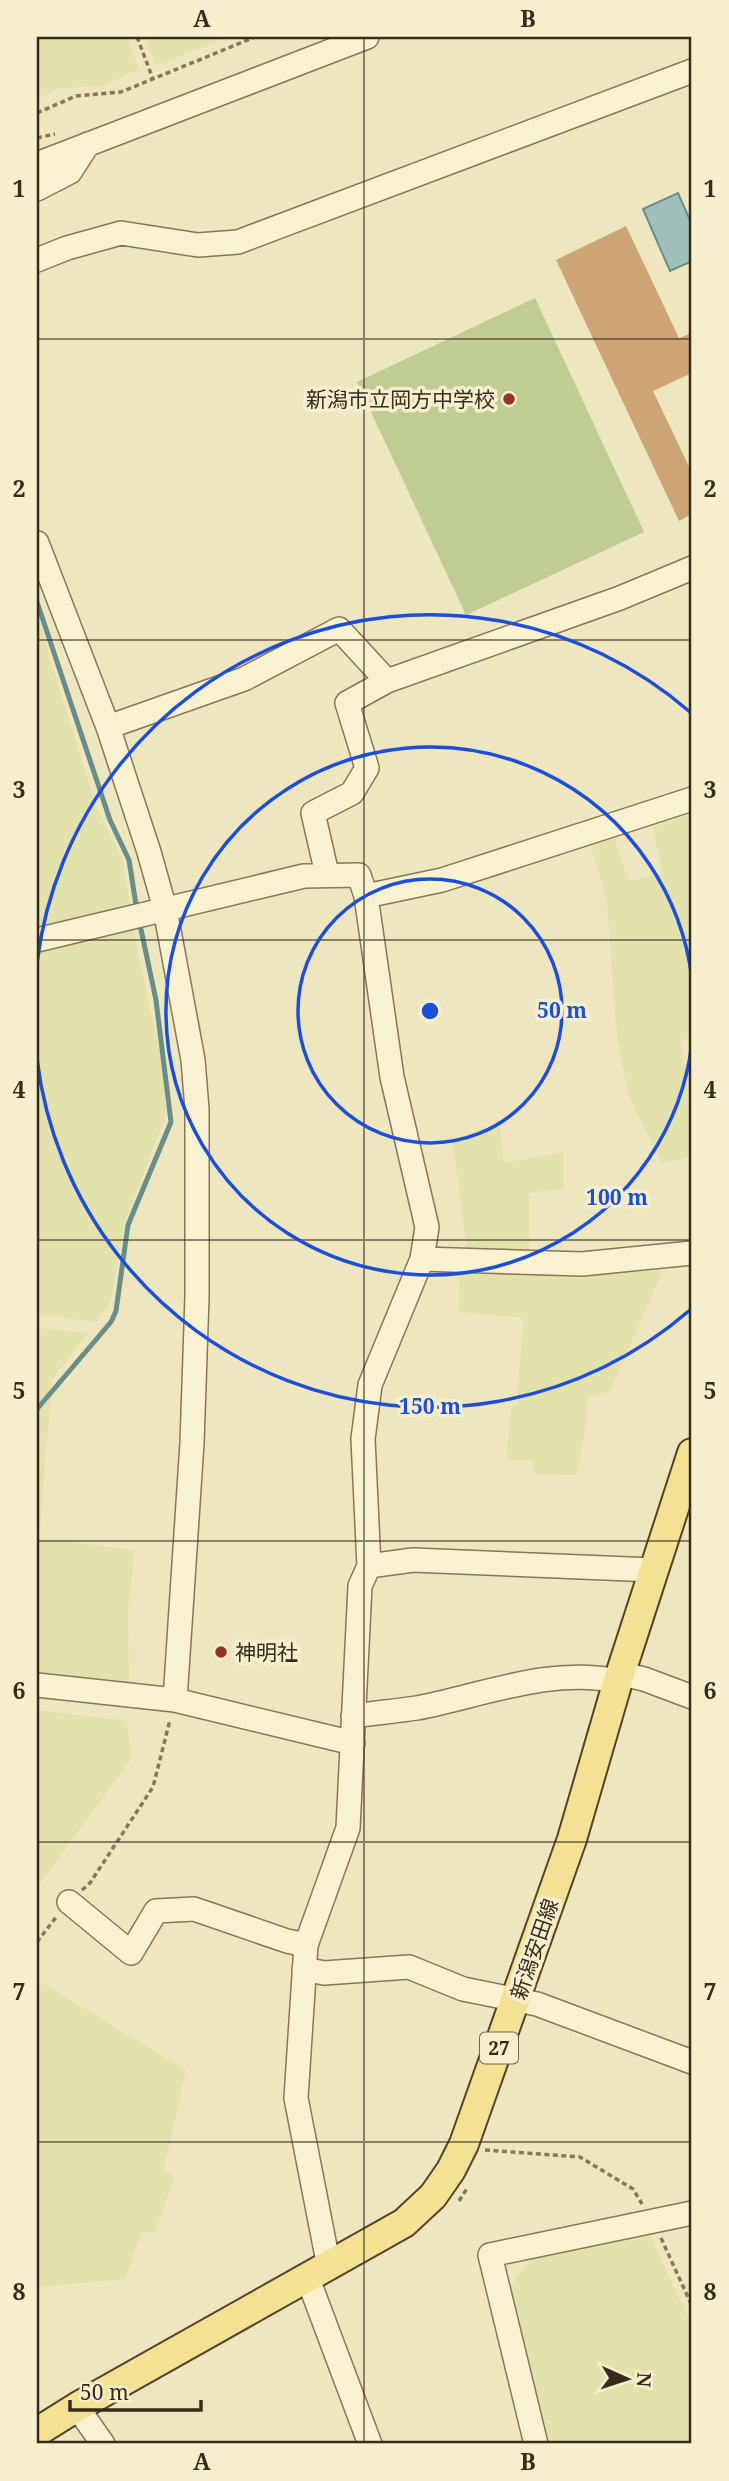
<svg xmlns="http://www.w3.org/2000/svg" width="729" height="2481" font-family="'Noto Serif','Noto Sans JP',serif">
	<style>
		.farmland { fill: #e4e2ac }
		.green { fill: #bfcc92 }
		.water { fill: #a2c0bb; stroke: #698e89; stroke-width: 2 }
		.lines { fill: none; stroke-linecap: round; stroke-linejoin: round }
		.stream { stroke: #698e89; stroke-width: 5 }
		.building { fill: #cda473 }
		.minor-casing { stroke: #877657; stroke-width: 26 }
		.major-casing { stroke: #54432b; stroke-width: 32 }
		.path { stroke: #877657; stroke-width: 3.5; stroke-dasharray: 5 3.5; stroke-linecap: butt }
		.minor { stroke: #f9f2d1; stroke-width: 23 }
		.major { stroke: #f3e194; stroke-width: 28 }
		.grid { fill: none; stroke: #362c1c; stroke-width: 2; stroke-opacity: 0.55 }
		.ring { fill: none; stroke: #1d4ed8; stroke-width: 3.5 }
		.poi-dot { fill: #973226; stroke: #f6efce; stroke-width: 2.5 }
		.labels { text-anchor: middle; dominant-baseline: central; stroke-width: 7; stroke-linejoin: round; paint-order: stroke }
		.shield { fill: #f6efce; stroke: #706651; stroke-width: 2 }
		.shield-label { font-size: 19px; font-weight: bold; fill: #362c1c }
		.poi-label { font-size: 21px; fill: #362c1c; stroke: #f6efce; text-anchor: end }
		.street-label { font-size: 21px; fill: #362c1c; stroke: #f6efce }
		.centre { fill: #1d4ed8; stroke: #f6efce; stroke-width: 3.5 }
		.ring-label { font-size: 21px; text-anchor: middle; font-weight: bold; fill: #1d4ed8; stroke: #f6efce; stroke-width: 7; stroke-linejoin: round; paint-order: stroke }
		.neatline { fill: none; stroke: #362c1c; stroke-width: 2.5 }
		.grid-label { font-size: 23px; text-anchor: middle; font-weight: bold; fill: #362c1c }
	</style>
	<rect width="100%" height="100%" fill="#eee6be"/>
	<path class="farmland" d="M37 37H127L139 69 102 86 61 88 37 99Z
		M145 37H228L156 66Z
		M37 616 95 802 123 861 131 910 37 932Z
		M690 814 692 824V1038L681 1040 692 1123V1157L662 1163 633 1106 627 1089 617 1037 607 902 591 847 614 837 629 881 662 873 653 827Z
		M133 929 162 1063 166 1116 124 1225 111 1301 97 1322 37 1314V953Z
		M500 1124 504 1163 563 1152V1189L529 1193V1257L467 1247 452 1139Z
		M460 1267 575 1277 663 1270 610 1391 587 1399 585 1433 576 1475 534 1474V1460H506L512 1404H517L523 1318 458 1312Z
		M37 1328 88 1333 52 1380 39 1539 135 1550 128 1610 129 1684 37 1673Z
		M37 1710 127 1721 131 1759 37 1888Z
		M40 1982 186 2070 164 2169 175 2177 154 2234 142 2231 125 2279 37 2287V1986Z
		M650 2235 692 2325V2444H549L510 2288 528 2260Z"/>
	<path class="green" d="M535 298 644 532 466 615 357 382Z"/>
	<path class="water" d="M678 193 692 225V261L670 271 643 209Z"/>
	<g class="lines">
		<path class="stream" d="M37 602 110 820 129 860 137 911
			M37 1409 111 1322 116 1311 128 1225 171 1122 156 1000 139 920"/>
	</g>
	<path class="building" d="M626 226 679 338 692 333V373L653 391 692 473V514L679 521 556 260Z"/>
	<g class="lines">
		<g class="minor-casing">
			<path id="minor" d="M37 164 367 37
				M37 189 70 172 88 144
				M37 260 67 248 121 233 198 245 238 242 692 71
				M37 543 108 727 149 852 165 909 193 1060 197 1109V1297L192 1443 175 1700
				M108 727 244 679 339 629 387 681 620 598 692 568
				M327 874 313 813 352 793 367 768 347 703 387 681
				M366 896 442 880 692 799
				M37 940 304 876 359 875 366 896 392 1077 427 1227 422 1259 370 1385 363 1439 369 1566 360 1586 348 1828 306 1945 296 2098 329 2267
				M422 1259 582 1264 692 1253
				M369 1566 413 1560 654 1570
				M622 1674 644 1679 692 1697
				M37 1685 175 1700 353 1743
				M353 1716C375 1713 396 1711 417 1708 484 1695 549 1667 618 1681
				M69 1902 131 1953 156 1911 194 1909 287 1941 306 1945
				M304 1969 324 1973 409 1967 463 1989 537 2004 692 2062
				M308 2279 370 2444
				M77 2407 103 2444
				M536 2444 490 2255 692 2213"/>
		</g>
		<g class="major-casing">
			<path id="major" d="M37 2432 77 2407 404 2223 433 2196 451 2170 464 2144 572 1839 618 1681 692 1453"/>
		</g>
		<path class="path" d="M137 37 153 79
			M37 113 76 96 121 92 255 37
			M37 138 55 134
			M82 1890 90 1883 153 1787 170 1720
			M37 1942 57 1916
			M485 2150 580 2157 633 2189 642 2204
			M459 2201 468 2187
			M661 2238 692 2306"/>
		<use href="#minor" class="minor"/>
		<use href="#major" class="major"/>
	</g>
	<path class="grid" d="M364 37V2444M37 339H692M37 640H692M37 940H692M37 1240H692M37 1541H692M37 1842H692M37 2142H692"/>
	<g class="ring">
		<circle cx="430" cy="1011" r="132"/>
		<path d="M692 1043A264 264 0 1 1 692 979"/>
		<path d="M690 1310A396 396 0 0 1 37 1059M37 963A396 396 0 0 1 690 712"/>
	</g>
	<g class="poi-dot">
		<circle cx="509" cy="399" r="7"/>
		<circle cx="221" cy="1652" r="7"/>
	</g>
	<g class="labels">
		<rect class="shield" x="480" y="2032.5" width="38" height="31" rx="5"/>
		<g class="shield-label">
			<text x="499" y="2048">27</text>
		</g>
		<g class="poi-label">
			<text x="495" y="399">新潟市立岡方中学校</text>
			<text x="235" y="1652" text-anchor="start">神明社</text>
		</g>
		<g class="street-label">
			<text transform="translate(534 1949) rotate(-71)">新潟安田線</text>
		</g>
	</g>
	<circle cx="430" cy="1011" r="10" class="centre"/>
	<g class="ring-label">
		<text x="562" y="1018">50 m</text>
		<text x="617" y="1205">100 m</text>
		<text x="430" y="1414">150 m</text>
	</g>
	<rect width="729" height="2481" fill="none" stroke="#f6efce" stroke-width="77"/>
	<g transform="translate(627 2379) rotate(93)" stroke="#f6efce" stroke-width="5" paint-order="stroke">
	<path d="M0-5L12 26L0 18L-12 26Z" fill="#362c1c"/>
	<text y="-10" font-size="19" font-weight="bold" text-anchor="middle" fill="#362c1c">N</text>
	</g>
	<path d="M70 2400v10h131v-10" fill="none" stroke="#362c1c" stroke-width="3.5"/>
	<text x="80" y="2400" font-size="21" fill="#362c1c" stroke="#f6efce" stroke-width="5" paint-order="stroke">50 m</text>
	<rect x="38" y="38" width="652" height="2404" class="neatline"/>
	<g class="grid-label">
		<text x="202" y="27">A</text>
		<text x="528" y="27">B</text>
		<text x="19" y="197">1</text>
		<text x="710" y="197">1</text>
		<text x="19" y="497">2</text>
		<text x="710" y="497">2</text>
		<text x="19" y="798">3</text>
		<text x="710" y="798">3</text>
		<text x="19" y="1098">4</text>
		<text x="710" y="1098">4</text>
		<text x="19" y="1399">5</text>
		<text x="710" y="1399">5</text>
		<text x="19" y="1699">6</text>
		<text x="710" y="1699">6</text>
		<text x="19" y="2000">7</text>
		<text x="710" y="2000">7</text>
		<text x="19" y="2300">8</text>
		<text x="710" y="2300">8</text>
		<text x="202" y="2470">A</text>
		<text x="528" y="2470">B</text>
	</g>
</svg>
